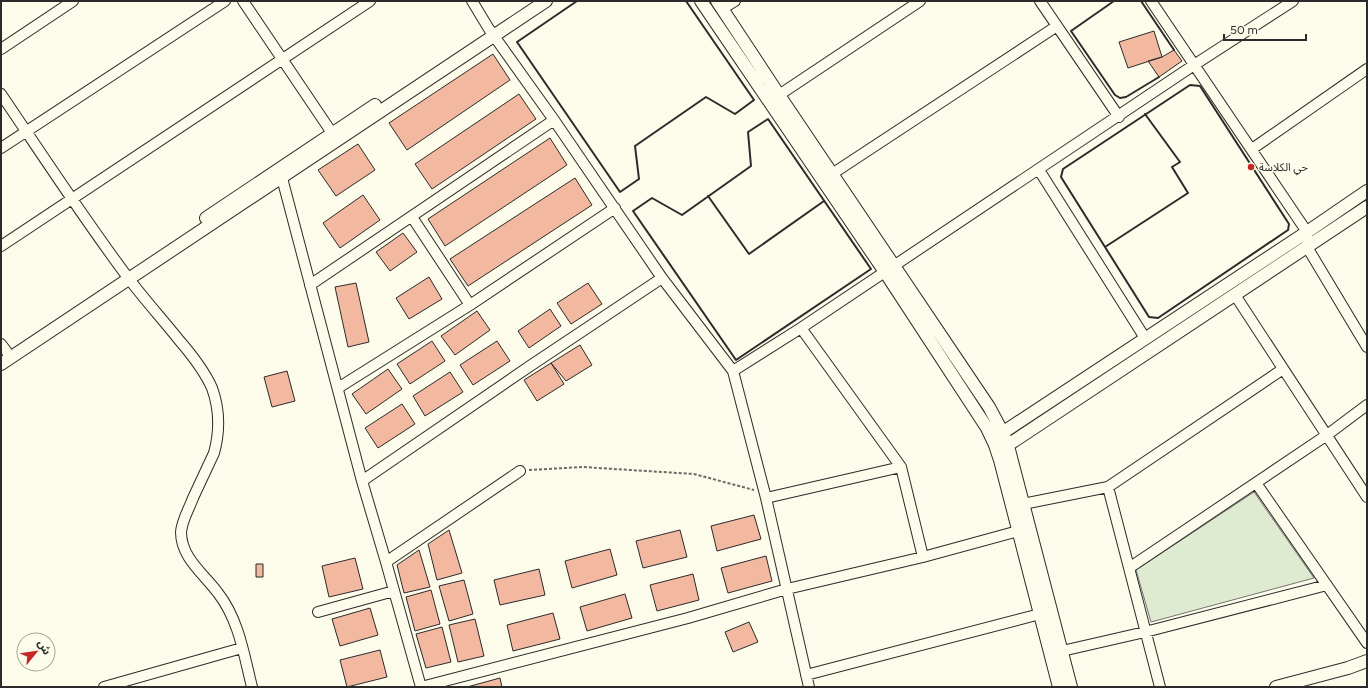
<svg xmlns="http://www.w3.org/2000/svg" width="1368" height="688" font-family="Figtree,'Noto Sans Arabic',sans-serif">
	<style>
		.green { fill: #deebd1; stroke: #74746e }
		.building { fill: #f2b8a0; stroke: #2b2b2b }
		.lines { fill: none; stroke-linecap: round; stroke-linejoin: round }
		.minor-casing { stroke: #2b2b2b; stroke-width: 12 }
		.tertiary-casing { stroke: #2b2b2b; stroke-width: 14 }
		.path { stroke: #6a6964; stroke-width: 2; stroke-dasharray: 3 2; stroke-linecap: butt }
		.minor { stroke: #fdfbea; stroke-width: 10 }
		.tertiary { stroke: #fdfbea; stroke-width: 12 }
		.wall { stroke: #2b2b2b; stroke-width: 2 }
		.poi-dot { fill: #c62828; stroke: #fdfbea; stroke-width: 1.5 }
		.labels { text-anchor: middle; dominant-baseline: central; stroke-width: 3; stroke-linejoin: round; paint-order: stroke }
		.poi-label { font-size: 11px; fill: #2b2b2b; stroke: #fdfbea; text-anchor: start }
	</style>
	<rect width="100%" height="100%" fill="#fdfbea"/>
	<path class="green" d="M1254 492 1314 578 1151 622 1136 570Z"/>
	<path class="building" d="M1154 31 1162 57 1128 68 1119 42Z
		M1174 50 1182 61 1159 77 1148 61 1162 57Z
		M493 54 510 80 407 150 389 123Z
		M519 94 536 119 432 189 415 164Z
		M550 138 567 165 445 246 428 219Z
		M358 144 375 170 336 196 318 170Z
		M575 178 592 205 468 286 450 259Z
		M363 195 380 220 340 248 323 223Z
		M403 233 417 252 390 271 376 252Z
		M429 277 442 299 409 319 396 298Z
		M356 283 369 342 348 347 335 287Z
		M588 283 602 304 571 324 557 303Z
		M550 309 561 326 529 348 518 331Z
		M477 311 490 330 455 355 441 336Z
		M432 341 445 361 410 384 397 364Z
		M497 341 510 361 473 385 460 365Z
		M580 345 592 365 566 381 551 363Z
		M551 363 564 384 537 401 524 380Z
		M388 369 402 389 366 414 352 394Z
		M287 371 295 401 272 407 264 377Z
		M450 372 463 392 425 416 413 396Z
		M402 404 415 424 378 448 365 428Z
		M754 515 761 539 717 551 711 526Z
		M449 530 462 573 437 580 428 544Z
		M680 530 687 557 643 568 636 541Z
		M610 549 617 575 572 588 565 561Z
		M419 550 430 587 404 593 397 565Z
		M766 556 772 581 728 593 721 568Z
		M355 558 363 589 329 597 322 566Z
		M256 564H263V577H256Z
		M539 569 545 595 500 605 494 580Z
		M693 574 699 600 657 611 650 585Z
		M464 580 473 614 449 621 439 586Z
		M431 590 440 624 415 631 406 597Z
		M625 594 632 618 587 631 580 607Z
		M370 608 378 635 340 646 332 619Z
		M553 613 560 639 513 651 507 625Z
		M475 619 484 656 458 662 449 625Z
		M749 622 758 642 733 652 725 632Z
		M442 627 451 662 426 668 416 634Z
		M380 650 387 677 347 687 340 660Z
		M500 678 502 687H467Z"/>
	<g class="lines">
		<g class="minor-casing">
			<path id="minor" d="M243 1 332 133
				M472 1 489 29 554 120 662 278 733 371 766 498 809 687
				M1040 1 1119 117
				M1151 1 1307 232V247L1367 347
				M722 9 735 1
				M1 49 73 1
				M1 94C43 156 84 219 129 279 145 300 163 320 179 340 192 355 204 370 212 388 220 410 220 431 214 453 207 468 200 483 193 498 189 509 182 520 181 532 181 558 204 574 218 593 239 620 244 655 252 687
				M779 95 920 1
				M1 148 225 1
				M1252 149 1367 69
				M1039 170 1145 338
				M278 171 282 178 362 481 386 562 421 687
				M832 174 1057 26
				M412 217 470 305
				M1 246 370 1
				M310 285 554 120
				M1235 295 1367 497
				M801 328 901 467 923 557
				M1 344 7 352
				M733 371 801 328 1194 65 1293 1
				M338 388 470 305 615 208
				M362 481 530 366 662 278
				M1256 483 1367 643
				M1108 487 1160 687
				M766 498 901 467
				M1023 504 1108 487 1283 369
				M386 562 520 471
				M1129 568 1327 435 1367 405
				M318 612 394 591
				M1062 651 1145 632 1327 585
				M806 675 1040 614
				M104 687 242 648
				M421 687 688 618 787 589 923 557 1018 531"/>
		</g>
		<g class="tertiary-casing">
			<path id="tertiary" d="M701 1 885 272 987 428 995 445 1000 460 1059 687
				M717 1 779 95 989 407 1003 433 1008 446 1071 687
				M206 218 375 105
				M1 364 546 1
				M996 437 1307 232 1367 191
				M1002 449 1367 207
				M1276 687 1348 668 1367 661"/>
		</g>
		<path class="path" d="M529 470 583 467 694 474 754 490"/>
		<use href="#minor" class="minor"/>
		<use href="#tertiary" class="tertiary"/>
		<path class="wall" d="M577 1 517 42 620 192 639 179 635 146 706 97 735 114 754 100 686 1
			M1114 1 1071 31 1115 95 1120 98 1126 97 1159 77
			M1141 1 1174 50
			M1190 85 1200 86 1289 224 1288 230 1158 318 1149 317 1061 177 1063 169Z
			M768 119 871 269 736 360 633 211 652 198 682 215 751 166 748 132Z
			M708 196 749 254 824 201
			M1105 247 1188 193 1172 167 1180 162 1145 114"/>
	</g>
	<circle class="poi-dot" cx="1251" cy="167" r="4"/>
	<g class="labels">
		<g class="poi-label">
			<text x="1259" y="167">حي الكلاسة</text>
		</g>
	</g>
	<rect width="1368" height="688" fill="none" stroke="#2b2b2b" stroke-width="4"/>
	<g transform="translate(36 652) rotate(61)"><circle r="19" fill="#fdfbea" stroke="#a9a89e"/>
	<path d="M0-3L7 15L0 10L-7 15Z" fill="#c62828"/>
	<text y="-6" font-size="11" font-weight="bold" text-anchor="middle" fill="#2b2b2b">ش</text>
	</g>
	<path d="M1224 34v6h82v-6" fill="none" stroke="#2b2b2b" stroke-width="2"/>
	<text x="1230" y="34" font-size="12" fill="#2b2b2b" stroke="#fdfbea" stroke-width="3" paint-order="stroke">50 m</text>
</svg>
